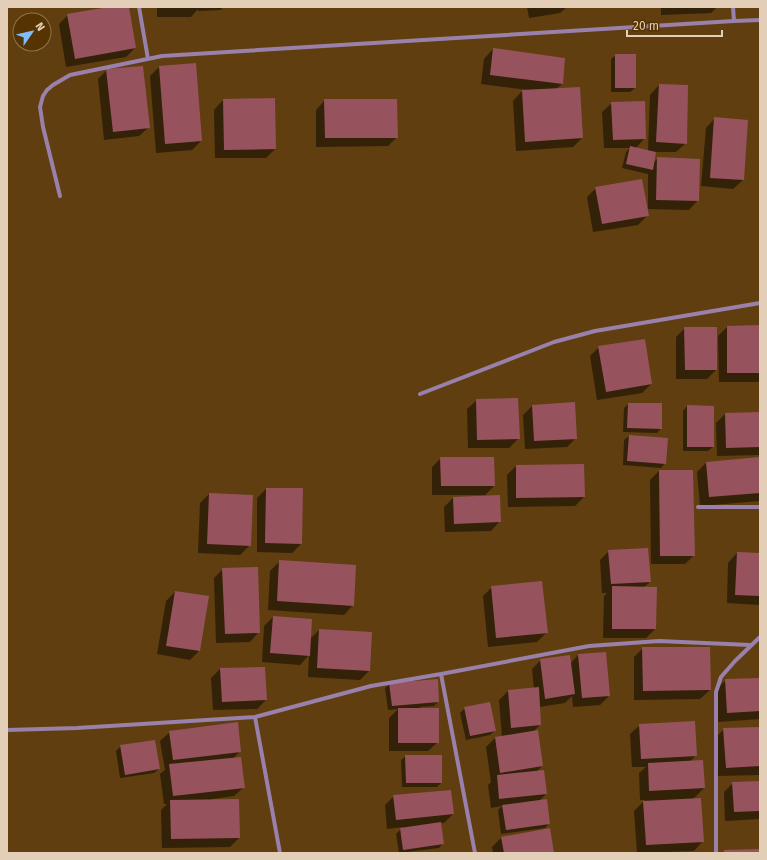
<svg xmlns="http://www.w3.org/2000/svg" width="767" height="860" font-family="'Fira Sans',sans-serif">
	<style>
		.shadow { fill: #0007 }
		.building { fill: #96535e }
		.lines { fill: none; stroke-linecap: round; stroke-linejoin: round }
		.street { stroke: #9981ab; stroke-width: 4 }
	</style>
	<rect width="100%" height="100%" fill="#603e0f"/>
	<path class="shadow" d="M114 7H128L135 48 126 57 66 67 59 24 68 15Z
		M157 7H223L221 10 198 11V9L191 17H157Z
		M527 7H567L560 13 529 18Z
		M661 7H717L711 13 661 15Z
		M493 49 564 58 562 84 556 89 579 88 582 138 573 147 516 151 513 101 522 91H528V90L481 84 484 59Z
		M616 55 635 88 630 92H611V59Z
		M159 67 201 141 192 150 156 153 150 76Z
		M107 70 149 127 139 136 104 140 98 79Z
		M659 85 686 143 676 152H655L653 163 658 158 698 200 689 210 648 209V174L622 168 626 152 630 148H604L602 112 612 103 645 138 635 149 648 151 650 95Z
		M223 100 275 149 266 158H215L214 110Z
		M325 100 397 137 388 146 316 147V110Z
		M715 118 743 180 733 189 701 186 706 128Z
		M596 188 648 215 638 225 593 232 587 197Z
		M760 326V382H719L718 336 727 327Z
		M685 328 716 370 707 379H676V337Z
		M599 347 651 384 642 393 597 400 590 356Z
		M477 400 519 438 509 448H468L467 409Z
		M574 403 576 438 567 447 525 449 523 415 532 406Z
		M628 404 661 428 657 433 623 432 624 408Z
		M687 406 713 447 708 451H683V411Z
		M760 413V455L717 456 716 423 725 414Z
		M629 436 667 439 665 463 661 468 623 465 624 440Z
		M441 458 494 486 485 495H432V467Z
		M760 458V501L700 506 697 472 706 463Z
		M516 466 584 497 575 506 508 507 507 475Z
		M659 471 694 555 685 564H651L650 480Z
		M266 489 301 544 292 553 257 552V498Z
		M209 494 251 496 250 545 240 555 198 553 200 503Z
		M453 498 500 521 491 531 445 532 444 507Z
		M609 551 650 582 644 587 655 629 646 638H603L604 596 607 593H602L600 560Z
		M737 553 760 554V605L727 603 728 563Z
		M279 562 353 605 344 615 268 610 270 571Z
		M223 569 259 632 250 642 216 643 214 578Z
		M492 587 546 633 537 642 488 647 483 596Z
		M175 592 199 651 190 660 157 654 166 601Z
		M273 617 310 639 319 630 369 671 360 680 308 677 309 655 300 665 262 662 264 626Z
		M643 648 710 690 700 699 634 700V657Z
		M578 655 609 696 600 705 573 707 572 696 565 703 539 707 540 725 533 732 542 766 536 772 546 794 539 801 549 823 545 828 501 834 498 810 502 806 491 808 488 785 491 782 486 747 495 738 502 737 499 700 508 691 534 689 532 669 541 660 570 664Z
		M220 669 266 700 257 709 213 710 211 678Z
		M760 679V719L718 722 717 689 726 680Z
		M390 684 438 702 434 706 420 707 438 742 428 751H389V718L398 709 388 710 385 688Z
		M465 708 495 730 490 735 466 740 460 713Z
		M640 725 696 755 690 762 702 761 704 788 693 799 703 841 694 851 637 853 634 811 645 800H640L639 773 646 767H632L630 734Z
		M760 728V775L717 776 715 738 724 729Z
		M170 732 240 751 233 759 244 787 234 796 212 799V800L239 838 230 847 162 848 161 810 167 804H164L160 774 165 770 160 741Z
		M121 746 159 769 154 773 120 778 116 751Z
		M406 756 441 783 437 787H402L401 760Z
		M760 782V819L725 821 724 792 733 783Z
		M394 796 453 814 444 823H441L443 843 439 848 399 853 396 834 403 827 387 829 385 805Z
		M501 838 553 853H493L492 847Z"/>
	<path class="building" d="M108 7H129L136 48 75 59 67 14Z
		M493 48 565 58 563 84 490 75Z
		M615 54H636V88H615Z
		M196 63 202 141 165 144 159 66Z
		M143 66 150 128 113 132 106 69Z
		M659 84 688 85 687 144 656 142Z
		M580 87 583 138 525 142 522 90Z
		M275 98 276 149 224 150 223 99Z
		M324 99H397L398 138H325Z
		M645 101 646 139 613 140 611 102Z
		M714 117 748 120 744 180 710 178Z
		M630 146 656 152 653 170 626 164Z
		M657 157 700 159 699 201 656 200Z
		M642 179 649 216 602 224 595 187Z
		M760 325V373H727V326Z
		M684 327H717V370H685Z
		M645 339 652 384 606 392 598 346Z
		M518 398 520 439 477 440 476 399Z
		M575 402 577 439 534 441 532 405Z
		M628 403H662V429L627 428Z
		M687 405 714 406V447H687Z
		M760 412V447L726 448 725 413Z
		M629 435 668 438 666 464 627 461Z
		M440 457H494L495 486H441Z
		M760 457V493L709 497 706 462Z
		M584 464 585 497 516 498V465Z
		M659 470H693L695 556H660Z
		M266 488H303L302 544 265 543Z
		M209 493 253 495 251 546 207 544Z
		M500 495 501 522 454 524 453 497Z
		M648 548 651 582 611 584 608 550Z
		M737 552 760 553V596L735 595Z
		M279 560 356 565 354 606 277 601Z
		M258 567 260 633 225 634 222 568Z
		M542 581 548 633 496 638 491 586Z
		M612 586 657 587 656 629H612Z
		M175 591 209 596 200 651 166 646Z
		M273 616 312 619 310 656 270 653Z
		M319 629 372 632 370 671 317 668Z
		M642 647H710L711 690 643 691Z
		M606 652 610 696 582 698 578 654Z
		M570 655 575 694 545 699 540 659Z
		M265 667 267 700 222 702 220 668Z
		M760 678V711L727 713 725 679Z
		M438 679 439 702 392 706 389 683Z
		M539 687 541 725 511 728 508 690Z
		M490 702 496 731 470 736 464 707Z
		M398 708H439V743H398Z
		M695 721 697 756 641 759 639 724Z
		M238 722 241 752 173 760 169 731Z
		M760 727V766L726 768 723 728Z
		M538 730 543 766 500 773 495 737Z
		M155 740 160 769 125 775 120 745Z
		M405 755H442V783H406Z
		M241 757 245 788 173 796 169 764Z
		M703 760 705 788 649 791 648 763Z
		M544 770 547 794 499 799 497 775Z
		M760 781V811L734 812 732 782Z
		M451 790 454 814 396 820 393 795Z
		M701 798 704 842 646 845 643 801Z
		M239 799 240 838 171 839 170 800Z
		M547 799 550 824 506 830 502 805Z
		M441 822 444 844 403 850 400 828Z
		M550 828 554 853H504L501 837Z
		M760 849V853H724V850Z"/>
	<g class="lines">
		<path class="street" d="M139 7 148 59
			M733 7 734 21
			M60 196 43 127 40 107 43 96 47 90 53 85 70 75 162 56 734 21 760 20
			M420 394 554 342 595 331 760 303
			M698 507H760
			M441 674 475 853
			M255 717 280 853
			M7 730 77 728 255 717 371 686 441 674 589 646 659 641 750 645
			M716 853V692L721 677 735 661 760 637"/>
	</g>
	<rect width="767" height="860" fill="none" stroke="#e3cfb8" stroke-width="16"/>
	<g transform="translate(32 32) rotate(56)"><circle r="19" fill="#553401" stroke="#8e724a"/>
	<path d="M0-3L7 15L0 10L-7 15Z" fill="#81bcfa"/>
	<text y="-6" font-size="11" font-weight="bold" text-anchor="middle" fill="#e3cfb8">N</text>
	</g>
	<path d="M627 30v6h95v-6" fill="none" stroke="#e3cfb8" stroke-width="2"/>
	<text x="633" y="30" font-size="12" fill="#e3cfb8" stroke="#553401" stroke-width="3" paint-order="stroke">20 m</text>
</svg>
